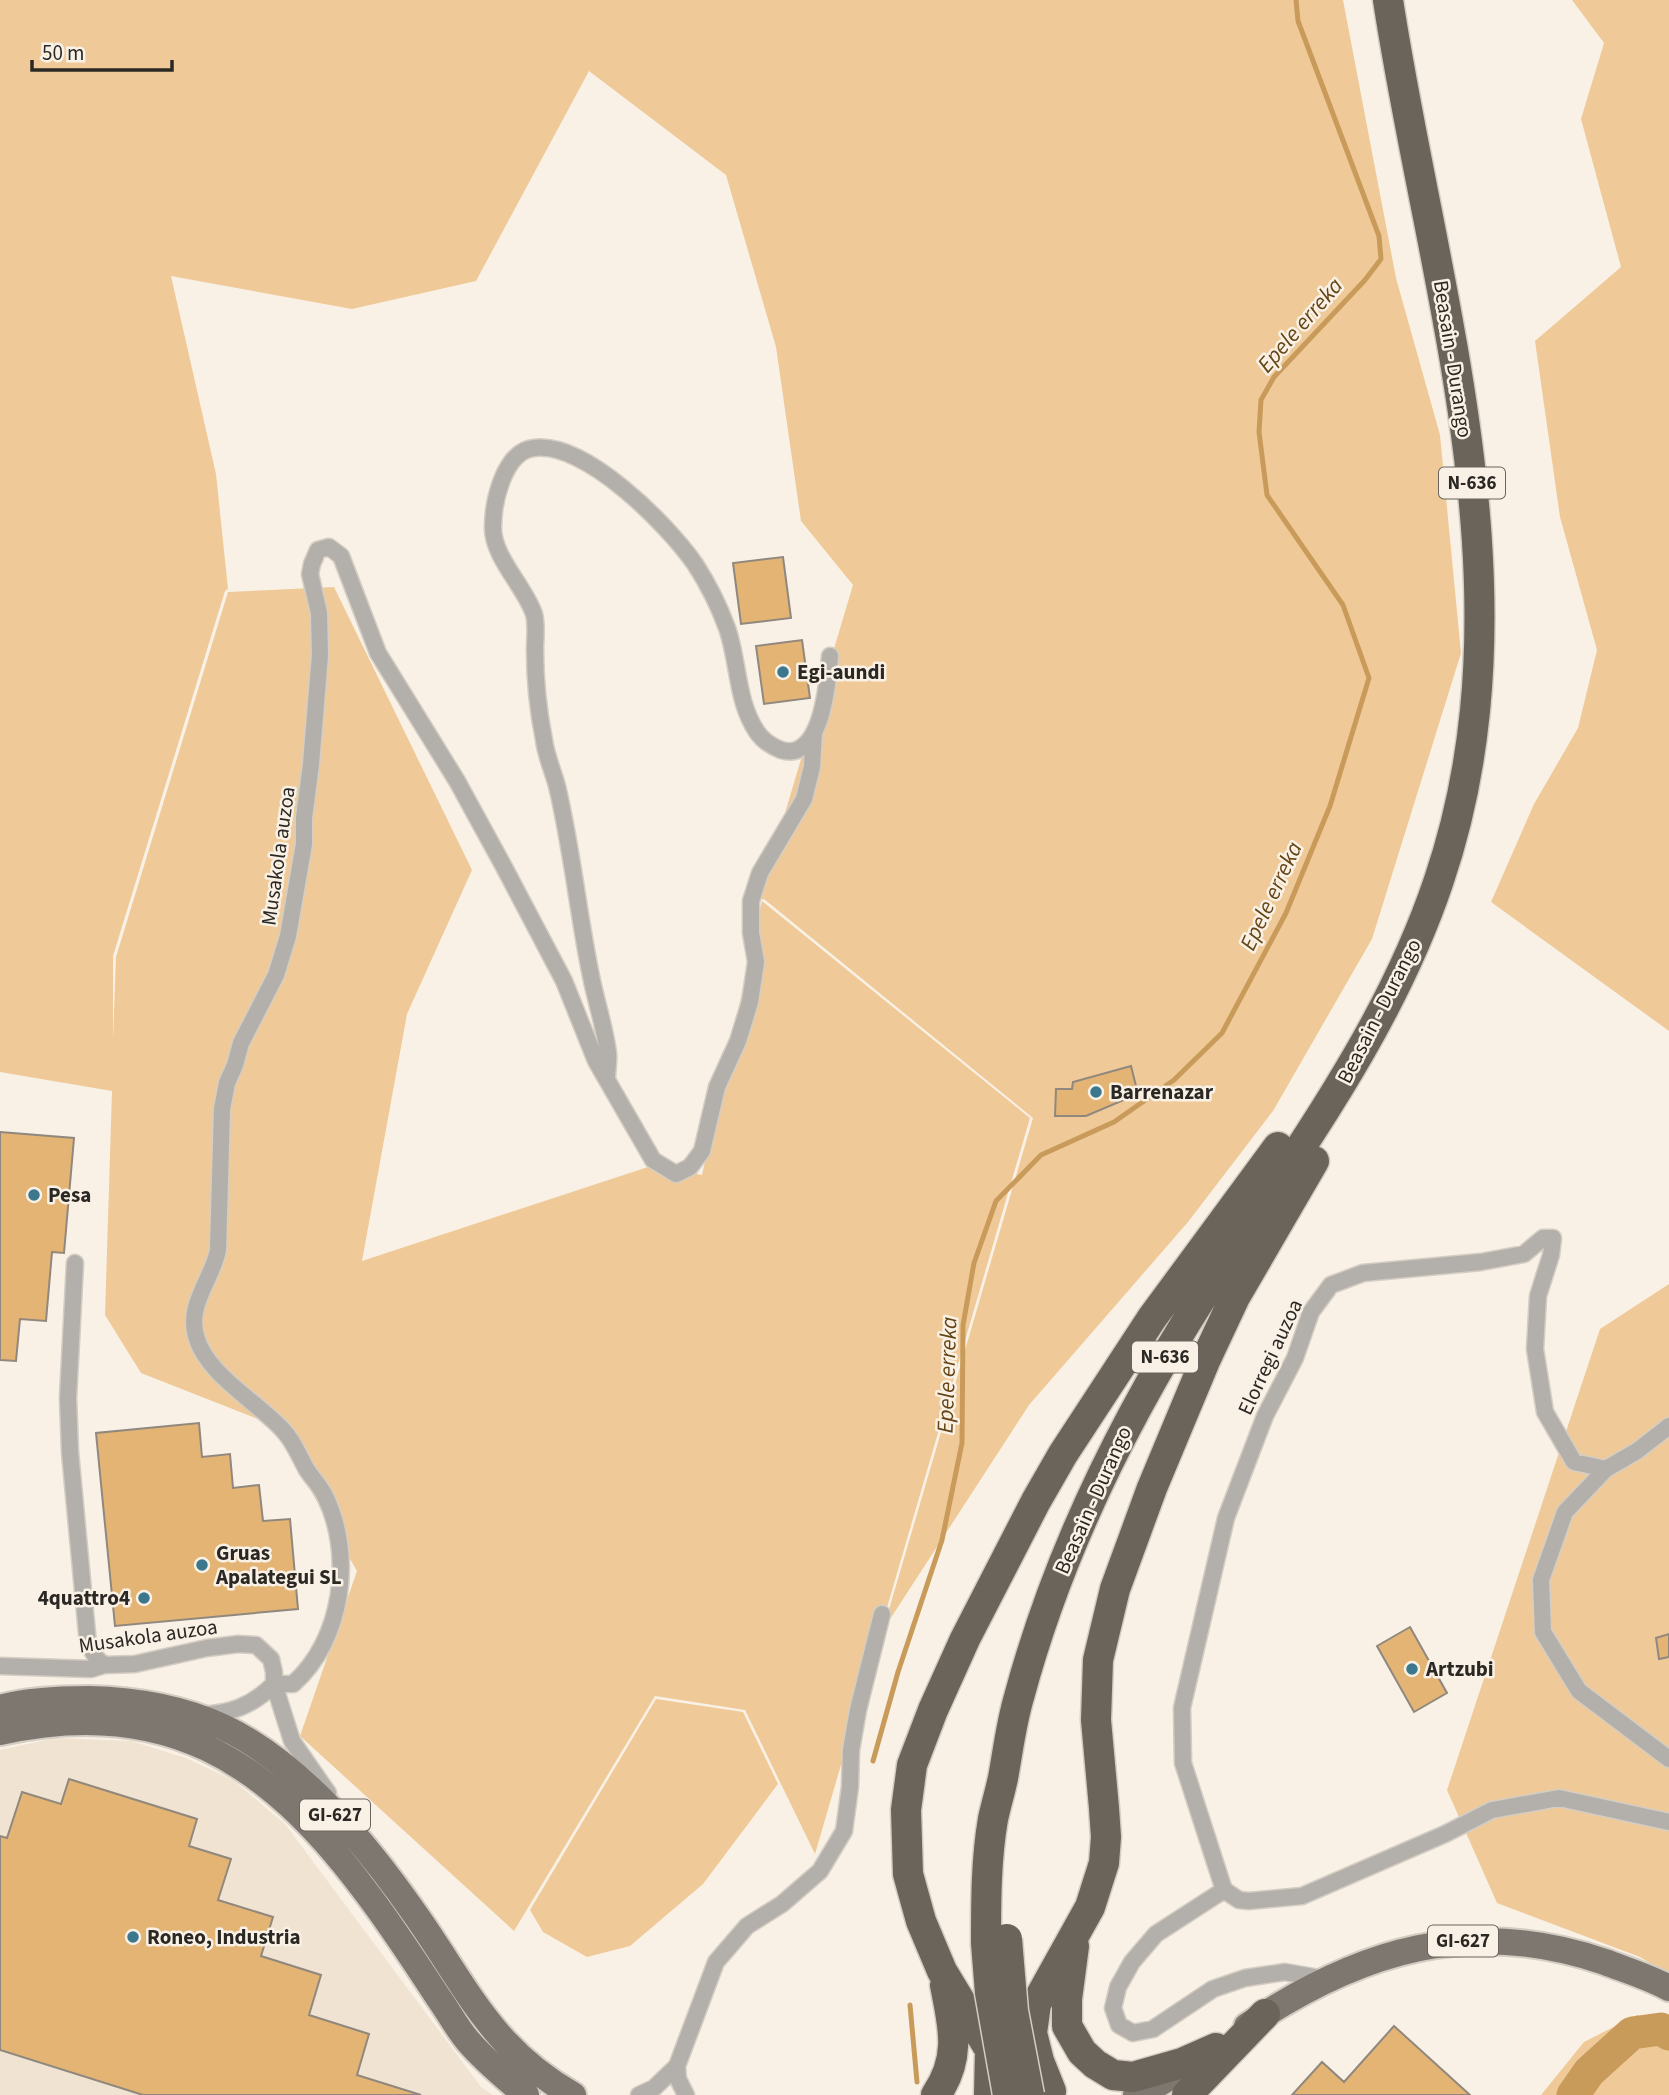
<svg xmlns="http://www.w3.org/2000/svg" width="1669" height="2095" font-family="'Source Sans 3',sans-serif">
	<style>
		.built { fill: #f0e3d1 }
		.green { fill: #efca98 }
		.lines { fill: none; stroke-linecap: round; stroke-linejoin: round }
		.stream { stroke: #c99b5b; stroke-width: 5 }
		.river { stroke: #c99b5b; stroke-width: 33 }
		.building { fill: #e3b473; stroke: #90887e; stroke-width: 2 }
		.street-casing { stroke: #d4cdc3; stroke-width: 19 }
		.primary-casing { stroke: #d4cdc3; stroke-width: 30 }
		.highway-casing { stroke: #d4cdc3; stroke-width: 33 }
		.street { stroke: #b3afaa; stroke-width: 16 }
		.primary { stroke: #7e776f; stroke-width: 26 }
		.highway { stroke: #6b645a; stroke-width: 30 }
		.highway-bridge-casing { stroke: #d4cdc3; stroke-width: 33; stroke-linecap: butt }
		.highway-bridge { stroke: #6b645a; stroke-width: 30 }
		.poi-dot { fill: #3b788e; stroke: #f9f1e6; stroke-width: 2.5 }
		.labels { text-anchor: middle; dominant-baseline: central; stroke-width: 5; stroke-linejoin: round; paint-order: stroke }
		.shield { fill: #f9f1e6; stroke: #69645e; stroke-width: 2 }
		.shield-label { font-size: 19px; font-weight: bold; fill: #2b2824 }
		.street-label { font-size: 21px; fill: #2b2824; stroke: #f9f1e6 }
		.poi-label { font-size: 21px; font-weight: bold; fill: #2b2824; stroke: #f9f1e6; text-anchor: start }
		.water-label { font-size: 23px; font-style: italic; fill: #654513; stroke: #f9f1e6 }
	</style>
	<rect width="100%" height="100%" fill="#f9f1e6"/>
	<path class="built" d="M55 1738 131 1741 186 1758 233 1780 285 1824 481 2087 493 2095H0V1750Z"/>
	<path class="green" d="M0 0H1343L1396 278 1440 435 1461 653 1372 939 1273 1111 1188 1222 1029 1405 883 1630 1033 1118 764 899 759 900 853 585 801 521 776 347 726 175 589 71 476 281 352 309 171 276 216 474 228 589 225 591 113 956V1040L116 957 228 592 334 587 472 870 407 1014 362 1261 651 1166 702 1175 762 901 1030 1118 815 1854 745 1710 655 1696 514 1931 300 1736 357 1571 273 1425 141 1373 105 1315 112 1091 0 1072Z
		M1572 0H1669V1031L1491 902 1534 804 1578 728 1597 650 1560 517 1535 341 1621 267 1581 119 1604 43Z
		M1669 1284V1975L1640 1957 1497 1903 1447 1790 1600 1329Z
		M656 1699 743 1712 778 1784 703 1884 630 1946 587 1957 543 1932 530 1910Z
		M1637 2015 1669 2026V2095H1541L1584 2042Z"/>
	<g class="lines">
		<path class="stream" d="M873 1761 898 1672 942 1540 962 1443 963 1325 974 1263 996 1201 1041 1155 1114 1122 1174 1080 1222 1033 1286 913 1330 806 1369 678 1343 605 1267 495 1259 432 1261 400 1274 377 1365 280 1381 259 1379 236 1298 21 1296 0
			M910 2005 917 2082"/>
		<path class="river" d="M1573 2095 1589 2072 1632 2033 1661 2029 1669 2034"/>
	</g>
	<path class="building" d="M783 557 791 618 741 624 733 563Z
		M802 640 810 698 764 704 756 646Z
		M1131 1066 1138 1094 1086 1116H1055L1056 1089H1072L1073 1082Z
		M0 1132 74 1138 64 1253 52 1252 46 1321 20 1319 16 1361 0 1360Z
		M199 1423 202 1457 230 1454 233 1488 259 1485 263 1521 290 1519 298 1609 115 1626 96 1433Z
		M1410 1627 1447 1693 1414 1712 1377 1646Z
		M1669 1634V1657L1659 1659 1656 1638Z
		M69 1779 197 1819 189 1846 231 1859 218 1900 273 1917 261 1956 321 1975 309 2015 369 2034 357 2075 421 2095H143L0 2050V1836L7 1838 22 1792 61 1804Z
		M1394 2026 1470 2095H1292L1322 2062 1344 2082Z"/>
	<g class="lines">
		<g class="street-casing">
			<path id="street" d="M607 1077C607 1069 609 1061 608 1053 605 1028 596 1002 591 976 578 913 572 849 557 786 553 771 546 756 544 740 538 710 535 679 535 650 535 638 537 625 534 614 525 587 492 556 493 527 493 502 504 451 534 448 585 441 667 524 695 564 708 584 719 606 727 628 739 662 736 701 757 732 763 741 771 746 781 750 822 763 828 681 830 656
				M75 1263 68 1398 70 1452 88 1644 97 1659 104 1665
				M1606 1469 1565 1512 1541 1580 1543 1632 1579 1691 1669 1759
				M0 1666 91 1669 104 1665 135 1664 207 1648 238 1644 256 1645 271 1659 274 1672V1684L292 1741 328 1793
				M199 1715C230 1714 252 1706 274 1684H293C343 1640 354 1555 325 1496 321 1487 313 1479 307 1470 299 1456 294 1441 282 1429 256 1401 206 1374 196 1336 187 1304 212 1280 218 1250L222 1109 227 1083 235 1065 241 1043 276 975 288 936 304 844V818L311 764 320 655 319 613 310 574 312 564 318 550 329 547 341 556 378 653 457 781 504 867 564 981 596 1061 653 1160 676 1174 690 1167 702 1151 717 1087 738 1041 750 1002 756 962 751 933V901L760 873 804 799 812 767 814 732
				M1224 1890 1183 1763 1182 1708 1226 1518 1265 1416 1295 1358 1311 1312 1331 1285 1363 1273 1481 1262 1524 1254 1543 1238H1553L1551 1255 1538 1296 1535 1349 1545 1412 1574 1462 1606 1469 1637 1451 1669 1426
				M1325 1979 1285 1972 1245 1978 1213 1989 1153 2029 1133 2033 1119 2025 1113 2008 1118 1987 1132 1962 1156 1934 1224 1890 1239 1900 1249 1901 1302 1896 1445 1834 1492 1810 1559 1798 1669 1822
				M639 2095 654 2088 677 2066
				M686 2095 678 2079 677 2066 716 1962 747 1926 782 1904 820 1871 844 1831 850 1787 851 1750 858 1710 882 1614"/>
		</g>
		<g class="primary-casing">
			<path id="primary" d="M0 1708C28 1700 60 1699 89 1699 135 1700 182 1708 223 1727 301 1764 367 1845 415 1914 466 1986 491 2049 573 2095
				M0 1732C164 1695 267 1760 363 1888 390 1923 414 1960 438 1997 448 2011 457 2028 468 2041 485 2061 506 2078 526 2095
				M1247 2026C1360 1950 1471 1916 1605 1962 1626 1970 1649 1977 1669 1988
				M1136 2095 1150 2089 1183 2069"/>
		</g>
		<g class="highway-casing">
			<path id="highway" d="M986 1943C986 1902 986 1859 993 1819 996 1805 1000 1792 1003 1778 1008 1751 1011 1724 1019 1697 1058 1552 1124 1419 1204 1294 1290 1160 1388 1033 1439 880 1537 591 1432 288 1388 0
				M1074 1946 1067 1999V2026L1082 2052 1095 2064 1113 2075 1133 2077 1182 2063 1216 2048
				M1051 2091 1039 2061 1032 2033 1036 2004 1090 1907 1104 1863 1106 1837 1104 1808 1096 1720 1098 1660 1115 1589 1152 1488 1205 1361 1235 1297 1314 1161
				M936 2095C962 2057 953 2026 945 1985
				M989 2095 990 2050 942 1971 921 1921 908 1874 906 1810 912 1765 933 1710 965 1639 1036 1501 1063 1454 1152 1318 1278 1147
				M1187 2095 1265 2014"/>
		</g>
		<use href="#street" class="street"/>
		<use href="#primary" class="primary"/>
		<use href="#highway" class="highway"/>
		<g class="highway-bridge-casing">
			<path id="highway-bridge" d="M1007 1939 1013 2011 1029 2095
				M986 1943 990 1993 1008 2095"/>
		</g>
		<use href="#highway-bridge" class="highway-bridge"/>
	</g>
	<g class="poi-dot">
		<circle cx="783" cy="672" r="7"/>
		<circle cx="1096" cy="1092" r="7"/>
		<circle cx="34" cy="1195" r="7"/>
		<circle cx="202" cy="1565" r="7"/>
		<circle cx="144" cy="1598" r="7"/>
		<circle cx="1412" cy="1669" r="7"/>
		<circle cx="133" cy="1937" r="7"/>
	</g>
	<g class="labels">
		<g class="shield">
			<rect x="1439" y="467.5" width="66" height="31" rx="5"/>
			<rect x="1132" y="1341.5" width="66" height="31" rx="5"/>
			<rect x="300" y="1799.5" width="70" height="31" rx="5"/>
			<rect x="1428" y="1925.5" width="70" height="31" rx="5"/>
		</g>
		<g class="shield-label">
			<text x="1472" y="483">N-636</text>
			<text x="1165" y="1357">N-636</text>
			<text x="335" y="1815">GI-627</text>
			<text x="1463" y="1941">GI-627</text>
		</g>
		<g class="street-label">
			<text transform="translate(1453 359) rotate(81)">Beasain - Durango</text>
			<text transform="translate(278 856) rotate(-82)">Musakola auzoa</text>
			<text transform="translate(1379 1011) rotate(-63)">Beasain - Durango</text>
			<text transform="translate(1270 1357) rotate(-65)">Elorregi auzoa</text>
			<text transform="translate(1093 1500) rotate(-66)">Beasain - Durango</text>
			<text transform="translate(148 1636) rotate(-8)">Musakola auzoa</text>
		</g>
		<g class="poi-label">
			<text x="797" y="672">Egi-aundi</text>
			<text x="1110" y="1092">Barrenazar</text>
			<text x="48" y="1195">Pesa</text>
			<text x="216" y="1553">Gruas<tspan x="216" dy="24">Apalategui SL</tspan></text>
			<text x="130" y="1598" text-anchor="end">4quattro4</text>
			<text x="1426" y="1669">Artzubi</text>
			<text x="147" y="1937">Roneo, Industria</text>
		</g>
		<g class="water-label">
			<text transform="translate(1300 325) rotate(-49)">Epele erreka</text>
			<text transform="translate(1271 896) rotate(-65)">Epele erreka</text>
			<text transform="translate(947 1375) rotate(-88)">Epele erreka</text>
		</g>
	</g>
	<path d="M32 60v10h140v-10" fill="none" stroke="#2b2824" stroke-width="3.5"/>
	<text x="42" y="60" font-size="21" fill="#2b2824" stroke="#f9f1e6" stroke-width="5" paint-order="stroke">50 m</text>
</svg>
